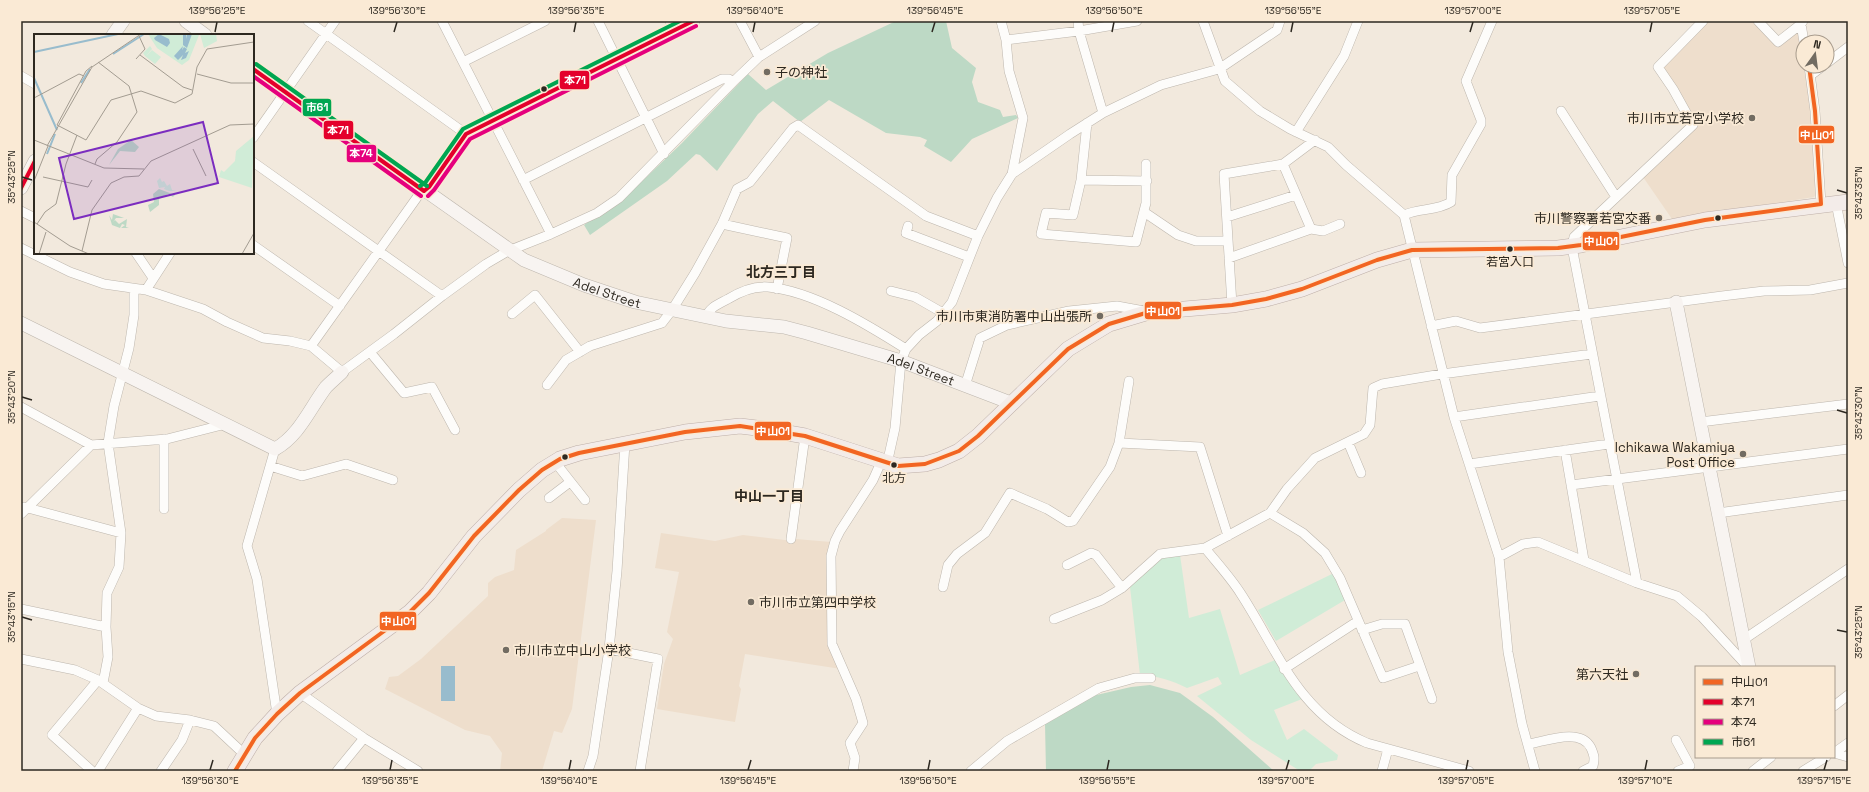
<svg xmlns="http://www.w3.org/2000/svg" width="1869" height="792" font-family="'Space Grotesk','Noto Sans JP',sans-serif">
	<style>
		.built { fill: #eedecc }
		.green { fill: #d0ecd7 }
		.forest { fill: #bdd9c5 }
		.water { fill: #98bccd }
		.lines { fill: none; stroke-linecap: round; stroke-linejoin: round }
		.street-casing { stroke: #bdb6ad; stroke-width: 10 }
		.secondary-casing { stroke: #bdb6ad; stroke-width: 14 }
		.primary-casing { stroke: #beafa8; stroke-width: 16 }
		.street { stroke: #fdfcfa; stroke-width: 9 }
		.secondary { stroke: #f8f4f1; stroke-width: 13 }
		.primary { stroke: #f3ece9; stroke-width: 15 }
		.bus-1-casing { stroke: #faead5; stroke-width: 7 }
		.bus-2-casing { stroke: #faead5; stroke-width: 7 }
		.bus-3-casing { stroke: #faead5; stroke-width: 7 }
		.bus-4-casing { stroke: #faead5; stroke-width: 7 }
		.bus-1 { stroke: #f26522; stroke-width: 4 }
		.bus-2 { stroke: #e4002b; stroke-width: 4 }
		.bus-3 { stroke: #e5007d; stroke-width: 4 }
		.bus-4 { stroke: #00a651; stroke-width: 4 }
		.ticks { fill: none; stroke: #2d2820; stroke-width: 1.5 }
		.poi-dot { fill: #726c62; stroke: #faead5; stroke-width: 1.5 }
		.bus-dot { fill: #2d2820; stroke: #faead5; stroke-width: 1.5 }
		.labels { text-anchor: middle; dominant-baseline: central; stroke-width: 3.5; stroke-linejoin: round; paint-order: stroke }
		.bus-label { font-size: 12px; fill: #2d2820; stroke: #faead5 }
		.poi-label { font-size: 13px; fill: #2d2820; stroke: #faead5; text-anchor: end }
		.street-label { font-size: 13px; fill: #2d2820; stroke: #faead5 }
		.neighbourhood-label { font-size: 14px; font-weight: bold; fill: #2d2820; stroke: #faead5 }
		.inset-river { fill: none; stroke: #98bccd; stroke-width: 2 }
		.inset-road { fill: none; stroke: #a39c91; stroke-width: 1 }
		.view { fill: #7b2cbf; fill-opacity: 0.15; stroke: #7b2cbf; stroke-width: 2 }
		.inset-edge { fill: none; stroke: #2d2820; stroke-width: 2 }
		.line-badge { stroke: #faead5; stroke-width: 1.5 }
		.badge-label { font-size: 11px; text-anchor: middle; font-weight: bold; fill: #fff }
		.neatline { fill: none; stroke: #2d2820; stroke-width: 1.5 }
		.ticks-label { font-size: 10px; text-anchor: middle; fill: #2d2820 }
	</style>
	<rect width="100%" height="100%" fill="#f2e9dd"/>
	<path class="built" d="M1707 21H1754L1777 44 1795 32 1799 34 1811 112 1816 194 1814 197 1725 211 1724 209 1672 219 1643 177 1697 125 1663 70V66Z
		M562 518 596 520 572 709 562 733 554 731 542 771H500L502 753 490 736 465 730 385 689 389 677 398 676 421 659 488 596V583L495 577 514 570 516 550 546 531V530Z
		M661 533 715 541 743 535 793 541 796 539 831 542 829 643 841 669 745 654 739 686 741 689 735 722 657 709 664 664 673 639 667 632 679 572 655 568Z"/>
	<path class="green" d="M1180 555 1189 618 1220 609 1240 675 1275 660 1302 699 1274 710 1287 740 1304 729 1338 755 1337 760 1316 764 1309 771H1300L1251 740 1197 696 1222 684 1218 677 1187 688C1171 680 1158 676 1140 675L1130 587 1161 557Z
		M1334 573 1345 600 1276 641 1258 610Z"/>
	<path class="forest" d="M896 21H946L952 48 976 68 972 82 978 102 1000 110 1003 117 1016 115 1018 118 972 139 951 162 924 146 927 140 920 137 886 133 829 100 800 122 773 101 758 114 717 171 700 155 696 154 667 181 590 235 584 225 636 187 682 143 748 74 766 90 828 53Z
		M1150 685 1180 693 1213 717 1274 771H1046L1045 724 1092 696 1131 687Z"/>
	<path class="water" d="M441 666H455V701H441Z"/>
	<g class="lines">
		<g class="street-casing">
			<path id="street" d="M308 21 466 134
				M442 21 551 234
				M598 21 664 154
				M670 21 674 30
				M740 21 759 57
				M1001 21 1006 40 1009 71 1023 118 1012 174
				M1078 21 1079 31 1103 113
				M1203 21 1225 81 1260 111 1290 129 1328 147 1346 165 1404 215 1454 417 1499 557 1508 652 1522 724 1535 771
				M1758 21 1778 42 1801 24
				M1803 21 1801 24 1804 42
				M1006 40 1079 31 1137 21
				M463 62 545 21
				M1827 63 1848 47
				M1809 66 1815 111 1821 204
				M1811 75 1823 66
				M21 76 35 84
				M1561 111 1616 197
				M1087 123 1081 180 1073 215 1046 213 1041 234 1136 242 1146 203V164
				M1296 132 1344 56 1358 21
				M253 138 335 21
				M253 162 442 296
				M1283 164 1311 229
				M523 180 722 79H729L733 82 759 57 815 21
				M1081 180 1147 181
				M1836 203 1848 263
				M21 211 35 218
				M1144 212 1178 235 1196 241H1228
				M1404 215C1419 208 1437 211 1451 202L1452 175 1481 124V120L1466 81 1492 21
				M1227 217 1296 195
				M722 224 787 238 777 289
				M908 226 906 233 969 257
				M253 245 340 306
				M21 248 70 272 104 284 146 290 203 309 227 322 263 338 290 341 311 346 342 372 394 334 442 296 486 264 508 251 551 234 597 213 619 198 733 82
				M136 253 153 278
				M1229 258 1311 229 1323 231 1340 224
				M146 290 170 253
				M891 291 915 297 943 313
				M1232 305 1224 174 1283 164 1315 140
				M512 314 535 295 580 352
				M706 318C709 307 719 304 728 299 739 292 754 286 768 287 813 291 868 325 906 349
				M1431 326 1456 321 1480 328 1722 296 1764 291 1810 290 1848 283
				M311 346 418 196 424 191
				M370 352 404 393 432 387 455 430
				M547 385 566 360 590 346 662 323 672 310 695 273 722 224 737 189 750 182 793 128 798 125 926 216 978 236
				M965 386 980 338 1007 325 1069 311 1117 306 1144 311
				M21 407 91 445
				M1454 417 1600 396
				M1700 422 1848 404
				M1348 442 1361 473
				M1119 443 1200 447 1228 536
				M275 449 247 546 257 579 277 714
				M1565 450 1584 560
				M555 462 585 500
				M887 464 895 428 901 361 906 349 919 335 937 321 952 302 978 236 997 198 1012 174 1070 134 1103 113 1161 85 1219 69 1277 30 1280 21
				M1469 464 1609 444
				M270 466 302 476 346 464 393 480
				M1571 485 1848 449
				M549 498 570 482
				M24 507 121 533
				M164 509V439
				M1270 513 1303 533 1325 553 1340 578 1383 678 1419 666
				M1718 513 1848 495
				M21 514 91 445 167 439 226 424
				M791 539 805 436
				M1205 548C1217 563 1231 578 1241 594 1278 651 1299 715 1367 743L1469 771
				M1499 557 1523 544 1538 542 1637 583 1677 596 1702 617 1748 667
				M1067 565 1091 553 1096 555 1122 588
				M1637 583 1572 247 1574 237 1693 125 1673 89 1658 67 1703 21
				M943 587 948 565 957 554 985 533 1010 493 1047 509 1068 522 1073 521 1110 467 1119 443 1129 381
				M21 609 106 627
				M1054 619 1102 600 1122 588 1160 554 1205 548 1270 513 1287 489 1315 458 1364 434 1370 425 1373 388 1382 384 1442 374 1592 354
				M1362 630 1382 624H1405L1432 699
				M1743 640 1848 569
				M609 649 658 659 640 771
				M21 659 75 670 98 680 138 708 156 716 190 720 214 726 244 754
				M1284 669 1358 621
				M103 683 108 657 106 627 107 593 119 567 121 533 108 443 114 406 129 348 134 315V289
				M300 693 364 738 418 771
				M1834 706 1848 695
				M1676 740 1690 766 1678 771
				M1529 744C1546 741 1581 727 1591 748 1594 755 1595 758 1593 766L1583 771
				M1834 753 1848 743
				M1834 753 1848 757
				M92 771 52 735 98 680
				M98 771 138 708
				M161 771 182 740 190 720
				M337 771 364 738
				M588 771 593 756 609 649 617 571 625 443
				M853 771 855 758 850 743 863 723 856 699 832 644 831 556 835 541 840 531 873 480 881 462
				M971 771 1007 741 1099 688 1135 678H1151
				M1382 771 1388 749
				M1753 771 1771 757
				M1803 771 1826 757"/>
		</g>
		<g class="secondary-casing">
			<g id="secondary">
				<path d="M186 21 205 35"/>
				<path d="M113 35 123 21"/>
				<path id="s1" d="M253 69 524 260 584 285 635 302 726 321 784 327 807 333 901 361 1011 403"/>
				<path d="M21 188 35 161"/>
				<path d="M424 191 429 187 466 134 693 21"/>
				<path d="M1676 302 1749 667"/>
				<path d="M21 323 275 449C299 436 310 408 326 387 331 382 337 377 342 372"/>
			</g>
		</g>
		<g class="primary-casing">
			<path id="primary" d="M235 771 255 738 277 714 300 693 410 612 429 593 474 536 519 490 542 470 560 459 579 453 685 432 740 426 765 429 805 436 898 466 925 464 939 460 959 451 978 436 1068 349 1109 324 1149 312 1232 305 1266 299 1302 289 1377 260 1412 250 1558 248 1581 245 1705 220 1848 202"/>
		</g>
		<use href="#street" class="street"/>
		<use href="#secondary" class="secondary"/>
		<use href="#primary" class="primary"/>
		<g class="bus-1-casing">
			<path id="bus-1" d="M1809 66 1815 111 1821 204
				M235 771 255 738 277 714 300 693 410 612 429 593 474 536 519 490 542 470 560 459 579 453 685 432 740 426 805 436 898 466 925 464 959 451 978 436 1068 349 1109 324 1149 312 1232 305 1266 299 1302 289 1377 260 1412 250 1558 248 1581 245 1705 220 1821 204"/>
		</g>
		<g class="bus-2-casing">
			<path id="bus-2" d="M253 69 424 191
				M21 188 35 161
				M424 191 429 187 466 134 693 21"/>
		</g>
		<g class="bus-3-casing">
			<path id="bus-3" d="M253 76 421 196
				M428 196 434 190 470 139 696 26"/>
		</g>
		<g class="bus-4-casing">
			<path id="bus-4" d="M256 64 427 186
				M420 186 425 183 463 129 680 21"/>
		</g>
		<use href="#bus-1" class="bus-1"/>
		<use href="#bus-2" class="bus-2"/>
		<use href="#bus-3" class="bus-3"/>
		<use href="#bus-4" class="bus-4"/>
	</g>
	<path class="ticks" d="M215 32 217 22M394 32 397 22M574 32 576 22M753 32 755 22M932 32 935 22M1112 32 1114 22M1291 32 1293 22M1470 32 1473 22M1650 32 1652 22M22 177 32 180M1837 190 1847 193M22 397 32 400M1837 410 1847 413M22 617 32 620M1837 630 1847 632M210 770 213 760M390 770 392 760M569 770 571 760M748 770 751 760M928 770 930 760M1107 770 1109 760M1286 770 1289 760M1466 770 1468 760M1645 770 1647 760M1824 770 1827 760"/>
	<g class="poi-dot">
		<circle cx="767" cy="72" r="4"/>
		<circle cx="1752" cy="118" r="4"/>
		<circle cx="1659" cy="218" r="4"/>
		<circle cx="1100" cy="316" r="4"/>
		<circle cx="1743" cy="454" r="4"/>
		<circle cx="751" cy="602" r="4"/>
		<circle cx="506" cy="650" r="4"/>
		<circle cx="1636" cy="674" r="4"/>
	</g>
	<g class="bus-dot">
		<circle cx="544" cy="89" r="3.5"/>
		<circle cx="1718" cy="218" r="3.5"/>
		<circle cx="1510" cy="249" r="3.5"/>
		<circle cx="565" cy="457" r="3.5"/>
		<circle cx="894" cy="465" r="3.5"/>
	</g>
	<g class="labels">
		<g class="bus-label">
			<text x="1510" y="262">若宮入口</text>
			<text x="894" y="478">北方</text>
		</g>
		<g class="poi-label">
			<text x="775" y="72" text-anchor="start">子の神社</text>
			<text x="1744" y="118">市川市立若宮小学校</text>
			<text x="1651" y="218">市川警察署若宮交番</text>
			<text x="1092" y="316">市川市東消防署中山出張所</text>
			<text x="1735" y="447">Ichikawa Wakamiya<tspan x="1735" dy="15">Post Office</tspan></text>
			<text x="759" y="602" text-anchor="start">市川市立第四中学校</text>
			<text x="514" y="650" text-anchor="start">市川市立中山小学校</text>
			<text x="1628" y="674">第六天社</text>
		</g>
		<g class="street-label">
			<text stroke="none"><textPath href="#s1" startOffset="421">Adel Street</textPath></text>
			<text stroke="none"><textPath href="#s1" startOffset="745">Adel Street</textPath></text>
		</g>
		<g class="neighbourhood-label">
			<text x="781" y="272">北方三丁目</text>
			<text x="769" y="496">中山一丁目</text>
		</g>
	</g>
	<g transform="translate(34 34)">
		<rect width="220" height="220" fill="#f2e9dd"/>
		<path d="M114 0H165V1L155 26 148 31 123 14ZM166 0H182L183 7 170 14ZM116 12 118 15 112 22 118 16 127 23 121 30 111 22 109 19ZM220 102 218 154 185 143 187 136 190 138 201 127 202 117ZM126 144 128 148 130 147 133 152 136 150 138 156 142 157H135L130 155 131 153 125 154 123 147Z" fill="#d0ecd7"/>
		<path d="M97 106 105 113 101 118 86 117 75 131 84 115ZM125 155 141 161 139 163 134 160 125 165V171L116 178 114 171 120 168 119 160ZM79 180 90 184H82L79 188 81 186 85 190 93 185 92 193 95 194H87L91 191 88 190 86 194 78 191 75 181 78 186Z" fill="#bdd9c5"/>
		<path d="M125 0 135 5 136 9 133 13 121 6 120 4ZM149 0H152L153 5V0H158L153 14 149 11ZM149 12 148 16 150 13 153 15 151 19 155 17 152 24 147 26 149 21 144 26 140 22Z" fill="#98bccd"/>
		<path class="inset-river" d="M0 18 84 0M79 20 110 0M0 44 23 96M47 49 56 35M13 120 21 100"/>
		<path class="inset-road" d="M106 21 149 53 158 56M102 25 111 15 105 2M163 40 197 49H220M0 64 45 40 50 42M23 91 52 106 77 66 107 57 141 69 158 60 163 33 173 15 220 8M23 91 52 37 58 32M0 106 70 134 110 135M13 112 58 33 107 0M159 115 172 142M61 130 63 125 83 108 103 78 95 52 64 28M9 143 54 153 58 146M0 147 14 112M0 188 36 212 55 220M3 190 11 178 22 170 32 130 43 101M48 217 58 176 77 149 90 143 105 142 117 127 196 91 220 90M5 220 12 198M208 220 220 199"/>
		<path class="view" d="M169 88 184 149 40 185 25 124Z"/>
		<rect width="220" height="220" class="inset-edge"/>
	</g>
	<g class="line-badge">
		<rect x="559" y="70" width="31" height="20" rx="4" fill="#e4002b"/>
		<rect x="302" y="98" width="30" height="19" rx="4" fill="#00a651"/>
		<rect x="323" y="120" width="31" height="20" rx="4" fill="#e4002b"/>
		<rect x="1798" y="125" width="37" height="19" rx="4" fill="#f26522"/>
		<rect x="346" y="144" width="31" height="19" rx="4" fill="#e5007d"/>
		<rect x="1582" y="231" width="38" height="20" rx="4" fill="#f26522"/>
		<rect x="1144" y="301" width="38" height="19" rx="4" fill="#f26522"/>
		<rect x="754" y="421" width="38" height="20" rx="4" fill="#f26522"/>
		<rect x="379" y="611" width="38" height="20" rx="4" fill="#f26522"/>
	</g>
	<g class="badge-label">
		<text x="575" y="84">本71</text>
		<text x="317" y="111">市61</text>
		<text x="338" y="134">本71</text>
		<text x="1817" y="139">中山01</text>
		<text x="361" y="157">本74</text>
		<text x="1601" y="245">中山01</text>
		<text x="1163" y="315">中山01</text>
		<text x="773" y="435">中山01</text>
		<text x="398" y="625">中山01</text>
	</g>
	<rect width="1869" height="792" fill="none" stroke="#faead5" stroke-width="44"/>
	<rect x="1695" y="666" width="140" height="92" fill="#faead5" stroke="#a89c8d"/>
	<rect x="1703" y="679" width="20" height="6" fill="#f26522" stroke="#a89c8d"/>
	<text x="1731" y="686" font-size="12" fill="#2d2820">中山01</text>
	<rect x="1703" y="699" width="20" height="6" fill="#e4002b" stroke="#a89c8d"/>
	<text x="1731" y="706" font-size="12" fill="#2d2820">本71</text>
	<rect x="1703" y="719" width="20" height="6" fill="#e5007d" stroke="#a89c8d"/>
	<text x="1731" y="726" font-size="12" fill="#2d2820">本74</text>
	<rect x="1703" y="739" width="20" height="6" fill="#00a651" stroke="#a89c8d"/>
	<text x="1731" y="746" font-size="12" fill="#2d2820">市61</text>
	<g transform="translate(1815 54) rotate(14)"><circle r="19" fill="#faead5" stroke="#a89c8d"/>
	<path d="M0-3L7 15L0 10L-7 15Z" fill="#726c62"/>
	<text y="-6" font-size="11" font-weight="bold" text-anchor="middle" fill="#2d2820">N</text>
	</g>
	<rect x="22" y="22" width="1825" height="748" class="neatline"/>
	<g class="ticks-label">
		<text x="217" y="14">139°56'25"E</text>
		<text x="397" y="14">139°56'30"E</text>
		<text x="576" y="14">139°56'35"E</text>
		<text x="755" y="14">139°56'40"E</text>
		<text x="935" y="14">139°56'45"E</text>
		<text x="1114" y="14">139°56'50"E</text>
		<text x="1293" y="14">139°56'55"E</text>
		<text x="1473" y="14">139°57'00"E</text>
		<text x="1652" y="14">139°57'05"E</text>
		<text transform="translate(11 177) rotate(-90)" y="4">35°43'25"N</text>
		<text transform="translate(1858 193) rotate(-90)" y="4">35°43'35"N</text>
		<text transform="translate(11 397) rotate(-90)" y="4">35°43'20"N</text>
		<text transform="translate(1858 413) rotate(-90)" y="4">35°43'30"N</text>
		<text transform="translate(11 617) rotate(-90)" y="4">35°43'15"N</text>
		<text transform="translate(1858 632) rotate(-90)" y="4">35°43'25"N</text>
		<text x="210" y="784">139°56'30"E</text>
		<text x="390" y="784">139°56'35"E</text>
		<text x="569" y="784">139°56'40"E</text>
		<text x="748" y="784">139°56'45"E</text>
		<text x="928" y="784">139°56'50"E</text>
		<text x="1107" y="784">139°56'55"E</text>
		<text x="1286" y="784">139°57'00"E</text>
		<text x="1466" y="784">139°57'05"E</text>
		<text x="1645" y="784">139°57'10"E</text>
		<text x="1824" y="784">139°57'15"E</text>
	</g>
</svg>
